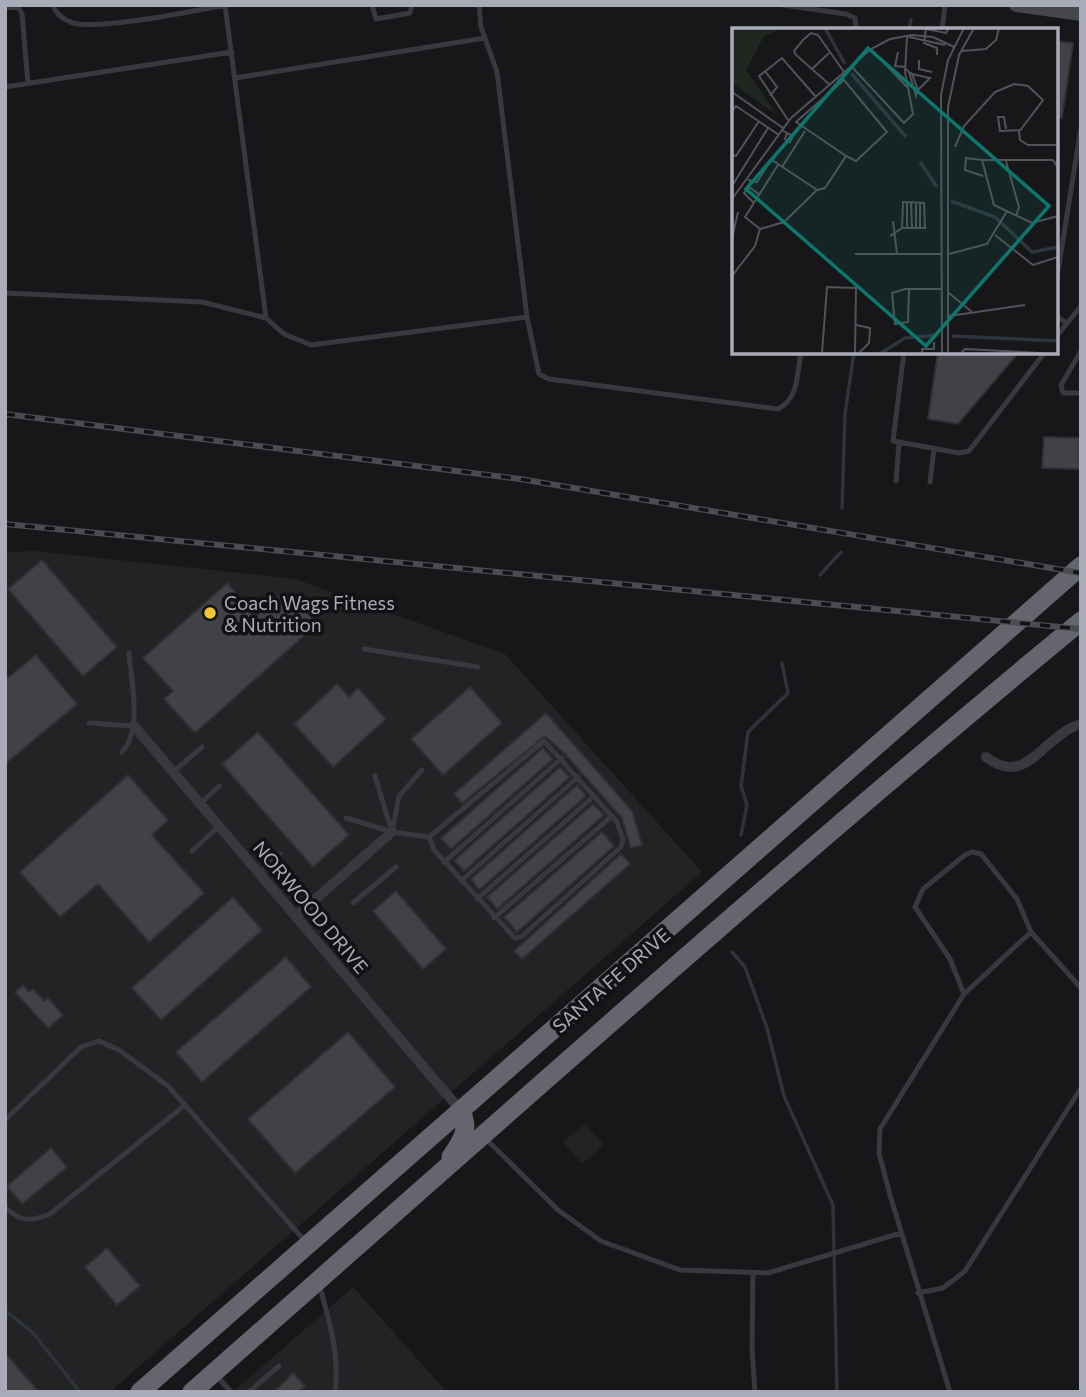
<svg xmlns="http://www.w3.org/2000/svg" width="1086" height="1397" font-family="Commissioner,sans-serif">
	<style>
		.built { fill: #232326 }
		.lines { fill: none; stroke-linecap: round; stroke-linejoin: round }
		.stream { stroke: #2d343c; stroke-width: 3.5 }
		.building { fill: #414146; stroke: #313135; stroke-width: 2 }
		.lane { stroke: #38383e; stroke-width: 5 }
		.street { stroke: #38383e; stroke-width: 10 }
		.secondary { stroke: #46474d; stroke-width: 14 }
		.highway { stroke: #64656e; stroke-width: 19 }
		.rail-casing { stroke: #4b4c52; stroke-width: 6 }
		.rail { stroke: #121214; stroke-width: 3.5; stroke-dasharray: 10; stroke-linecap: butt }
		.poi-dot { fill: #efc638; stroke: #121214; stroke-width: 2.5 }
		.labels { text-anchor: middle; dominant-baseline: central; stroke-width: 7; stroke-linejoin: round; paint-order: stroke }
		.poi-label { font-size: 19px; fill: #a9acb8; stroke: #121214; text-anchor: start }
		.street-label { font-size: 19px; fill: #a9acb8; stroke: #121214 }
		.inset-river { fill: none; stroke: #2d343c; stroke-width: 3.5 }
		.inset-road { fill: none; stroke: #515359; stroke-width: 2 }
		.view { fill: #0f766e; fill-opacity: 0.15; stroke: #0f766e; stroke-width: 3.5 }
		.inset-edge { fill: none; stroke: #a9acb8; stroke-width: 3.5 }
	</style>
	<rect width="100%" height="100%" fill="#171719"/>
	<path class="built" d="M36 551 295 579 505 654 702 872 110 1392H5V552Z
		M585 1124 604 1145 582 1164 563 1142Z
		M353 1287 447 1392H233Z"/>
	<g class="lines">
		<path class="stream" d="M909 30 911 20
			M842 508 845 414 854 352
			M820 575 841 552
			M741 835 747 805 741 786 748 732 788 693 782 663
			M732 952 745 967 767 1028 784 1096 833 1205 837 1392
			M5 1310 33 1333 80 1392"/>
	</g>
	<path class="building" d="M1056 41 1073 43 1062 118H1056Z
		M938 352H1019L958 424 928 419Z
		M1044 437 1081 438V469L1042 468Z
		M42 560 117 647 83 676 8 589Z
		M227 583 256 616 282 593 292 596 301 605 309 598 316 605 307 612 317 624 195 733 164 699 173 691 143 658Z
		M36 655 77 704 5 764V680Z
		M337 684 349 697 358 688 386 719 333 767 294 724Z
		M470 687 502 723 443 775 411 739Z
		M546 713 632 811 642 845 631 848 622 818 565 754 545 736 462 803 454 794Z
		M258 732 349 835 313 867 222 764Z
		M543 748 553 759 451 849 441 838Z
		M560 767 570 777 464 871 455 861 458 857Z
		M128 775 168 820 152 835 204 893 149 942 98 884 60 917 20 872Z
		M577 785 586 796 479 890 471 879Z
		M593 804 604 815 497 909 487 897Z
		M602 832 614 846 517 932 504 917Z
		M621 854 630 864 522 959 514 951Z
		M396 891 446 949 423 969 373 911Z
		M233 897 262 930 161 1020 132 988Z
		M286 957 311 987 202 1082 176 1052Z
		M23 985 29 992 33 989 44 1001 48 998 63 1015 48 1028 15 992Z
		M348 1032 395 1087 295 1173 248 1119Z
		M51 1148 67 1167 22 1204 7 1186Z
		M107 1248 140 1286 117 1305 85 1267Z
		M5 1353 39 1392H5Z
		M293 1373 305 1386 299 1392H274Z"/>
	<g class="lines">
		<path class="lane" d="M53 5C56 14 64 20 73 23 99 30 195 11 225 5
			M372 5 376 19 410 13 412 5
			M479 5 481 27 497 72 527 317 539 374 549 379 778 409C799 399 797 373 801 352
			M783 5 846 14 855 18 856 30
			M5 7 19 8 22 14 28 83
			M942 30 945 5
			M235 78 485 38
			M5 87 232 52
			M1056 284 1081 127
			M5 293 202 302 266 318 225 5
			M1056 316 1067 323
			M266 318 284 334 311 345 527 317
			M1056 337 1081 306
			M1081 351 1061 385 1063 393H1081
			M904 352 893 441 959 453 969 451 1045 352
			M896 481 899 444
			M930 482 934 449
			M364 649 478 667
			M89 723 134 726
			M122 752C143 730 131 681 129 653
			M173 772 202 747
			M375 776 391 829
			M201 803 219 786
			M346 818 392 832 429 837 544 741 617 822 623 839 621 847 521 937 515 938 434 850 429 837
			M392 832 399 796 422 770
			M192 851 219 826
			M444 862 562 758
			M259 873 280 854
			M461 881 578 777
			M477 899 594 796
			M353 903 396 867
			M494 918 612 816
			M964 994 950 959 915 907 923 889 965 855 972 852 981 854 1017 899 1031 932
			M5 1120 81 1047 99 1041 119 1050 168 1086 305 1241
			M486 1139 558 1210 601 1241 680 1270 768 1273 901 1233
			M5 1207C20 1222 31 1222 50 1214L185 1105
			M753 1273 752 1350 755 1392
			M319 1284C329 1320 340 1355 335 1392
			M918 1293 943 1288 965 1271 1081 1088
			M217 1376 231 1392
			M249 1392 279 1366
			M950 1392 890 1195 879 1153 880 1129 964 994 1031 932 1081 988"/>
		<path class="street" d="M134 726 461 1111
			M986 757C1027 789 1043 735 1081 724
			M296 916 392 832"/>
		<path class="secondary" d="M1016 5 1081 14"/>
		<path class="highway" d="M451 1157C462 1140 470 1131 461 1111
			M140 1392 1081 566
			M192 1392C486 1133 778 871 1081 621"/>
		<g class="rail-casing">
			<path id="rail" d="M5 414 520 479 1081 573
				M5 524 1081 629"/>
		</g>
		<use href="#rail" class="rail"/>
	</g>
	<circle class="poi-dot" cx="210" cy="613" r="7"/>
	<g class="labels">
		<g class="poi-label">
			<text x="224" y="602">Coach Wags Fitness<tspan x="224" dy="22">&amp; Nutrition</tspan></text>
		</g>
		<g class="street-label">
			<text transform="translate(311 907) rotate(50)">NORWOOD DRIVE</text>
			<text transform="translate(611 980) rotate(-41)">SANTA FE DRIVE</text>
		</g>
	</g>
	<g transform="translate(732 28)">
		<rect width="326" height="326" fill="#171719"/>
		<path d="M0 0H51L32 8 14 42 45 87 0 55Z" fill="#1f2720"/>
		<path class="inset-river" d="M93 0 113 36M119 45 174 109M188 134 205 159M219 173 263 189 300 224 326 219M220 308 326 313M149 325 173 310 206 307"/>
		<path class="inset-road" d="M194 0 192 15 205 20V27M194 1 214 5 217 0M177 9 213 17M139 21 175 59M229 23 254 21 264 12 267 0M166 24 163 38 174 39M187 32V41L200 44M119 38 172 95 181 86 173 44 175 9M80 41 97 25M174 41 177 44 180 46 186 62 184 68 177 44M33 43 45 59 38 68M180 46 198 50 186 62M98 57 64 27 62 23 71 12 79 5 86 7 112 44M0 64 51 100M0 83 4 78 47 107M56 92 27 48 50 30 84 69M274 101 272 89H266L268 103 289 102M50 102 55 105 61 108 58 114 53 111 55 105M223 119 232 98 263 64 282 56 296 58 311 72 287 104 288 112 296 117H326M0 127 4 128 27 93M40 132 85 162 52 194 28 201 13 189 46 137M250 132 234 130 233 142 251 148M274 133 287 179 284 188M50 139 73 103M326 140 321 132H250L262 177 300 195 326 188M16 152 25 154 39 132M0 158 36 100M85 162 93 160 114 128 64 94 112 52 155 104 124 133 114 128M0 171 59 90 139 21 158 11 180 7 201 9 222 19M179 174 180 200M22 175 12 165 17 159 28 167M175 175V201M184 175V200M161 193 165 226M188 200V174M263 207 301 237 326 229M158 208 170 200 171 174 192 175 193 200H170M0 210 6 184M123 226H209M217 226 255 216 275 183M0 248 23 218 28 201M177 261 176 294 163 296 160 265 173 261H210M217 265 240 284M217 288 293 277M124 297 138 300 137 315 127 325M90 325 95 259 124 260 123 325M190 325V321H202V314M210 325 209 67 216 32 232 0M216 325V79L227 27 242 0M229 325 233 321 309 325"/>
		<path class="view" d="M136 20 317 178 194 318 14 161Z"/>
		<rect width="326" height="326" class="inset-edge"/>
	</g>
	<rect width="1086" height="1397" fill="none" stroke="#a9acb8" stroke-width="14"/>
</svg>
